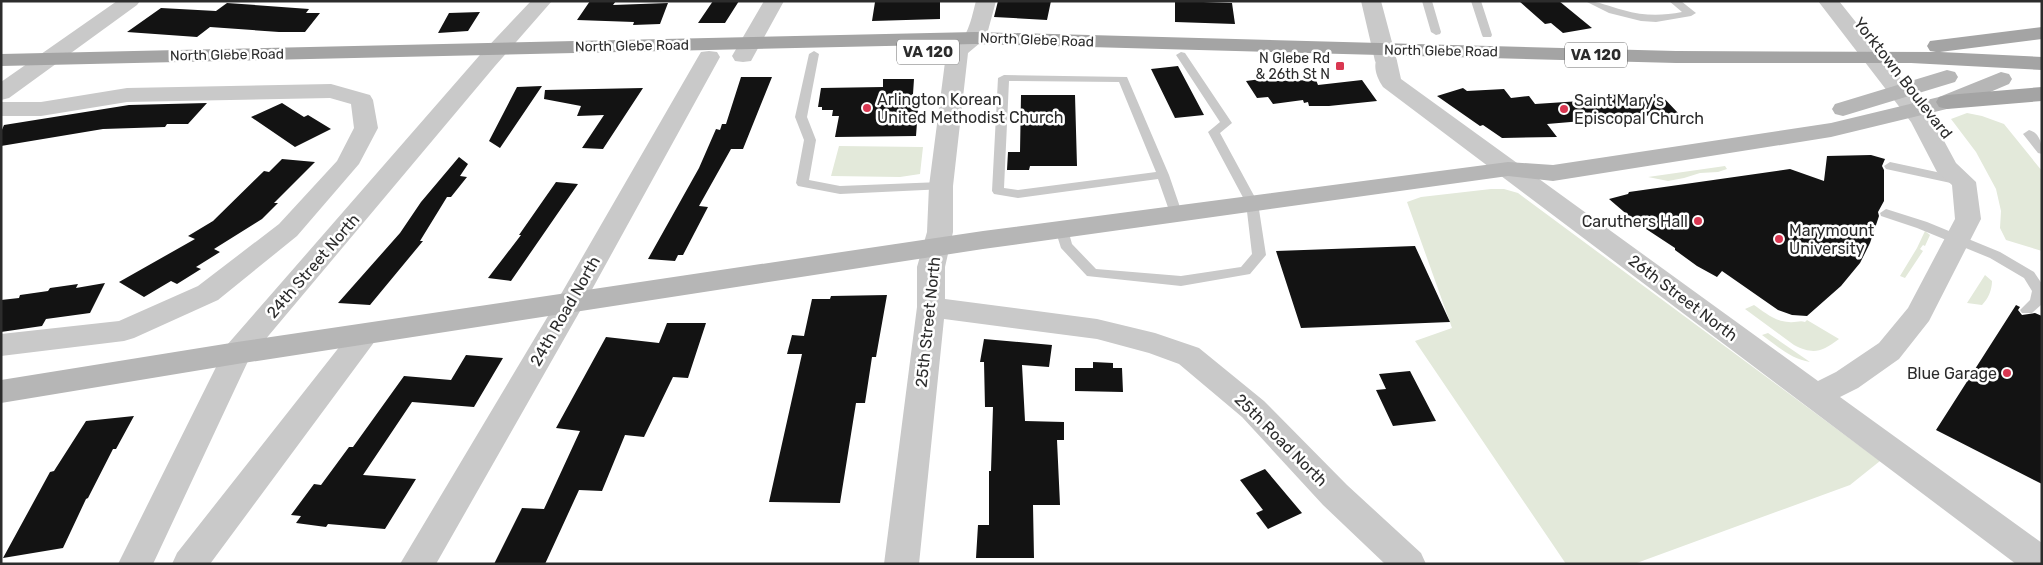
<svg xmlns="http://www.w3.org/2000/svg" width="2043" height="565" font-family="Rubik,sans-serif">
	<style>
		.green { fill: #e3e9da }
		.building { fill: #131313 }
		.lines { fill: none; stroke-linecap: round; stroke-linejoin: round }
		.service { fill: #c9c9c9; fill-rule: evenodd }
		.minor { fill: #c9c9c9; fill-rule: evenodd }
		.tertiary { fill: #c9c9c9; fill-rule: evenodd }
		.secondary { fill: #b6b6b6; fill-rule: evenodd }
		.primary { fill: #a4a4a4; fill-rule: evenodd }
		.poi-dot { fill: #d93751; stroke: #fff; stroke-width: 2 }
		.labels { text-anchor: middle; dominant-baseline: central; stroke-width: 5; stroke-linejoin: round; paint-order: stroke }
		.far-street-label { font-size: 14px; fill: #2c2c2c; stroke: #fff }
		.far-poi-label { font-size: 14px; fill: #2c2c2c; stroke: #fff; text-anchor: end }
		.shield { fill: #fff; stroke: #6b6b6b; stroke-width: 1 }
		.shield-label { font-size: 15px; font-weight: bold; fill: #2c2c2c }
		.street-label { font-size: 16px; fill: #2c2c2c; stroke: #fff }
		.poi-label { font-size: 16px; fill: #2c2c2c; stroke: #fff; text-anchor: start }
	</style>
	<rect width="100%" height="100%" fill="#fff"/>
	<path class="green" d="M1967 113 1982 116 2004 124 2042 171V251L2006 240 2000 228 2001 211 1996 189 1976 152 1951 119Z
		M839 146 923 147 920 174 900 177 831 176Z
		M1725 166 1727 169 1718 172 1700 173 1684 178 1668 181 1648 177Z
		M1491 189H1504L1518 193 1880 461 1850 485 1634 564H1566L1415 341 1452 328 1407 202 1421 197Z
		M1925 231 1930 235 1925 246 1923 245 1920 249 1923 251 1905 278 1900 276 1917 248Z
		M1985 275 1992 281C1992 290 1988 299 1982 305L1967 303Z
		M1754 305C1764 312 1776 322 1789 322 1795 323 1800 320 1805 322L1807 320 1839 339C1821 352 1814 355 1794 345L1745 309Z
		M1768 333 1810 362C1791 359 1777 346 1762 335Z"/>
	<path class="building" d="M590 1H616L613 5 668 3 660 24 633 25 634 22 577 20Z
		M713 1H739L725 23H698Z
		M940 1V19L872 21 875 2Z
		M998 1H1051L1047 20 994 17Z
		M1175 1 1232 3 1235 24 1175 22Z
		M1519 1H1559L1592 28 1563 33 1551 23 1545 24Z
		M227 3 309 9 306 13H320L305 32H279L210 27 197 37 127 32 161 8 216 11Z
		M480 12 468 31 438 33 449 13Z
		M1178 66 1204 115 1175 118 1151 69Z
		M741 77H772L743 149H731L699 206 708 207 683 255H678L675 261 648 259 699 168 716 129 720 130 722 124H726Z
		M1269 78 1272 81 1316 80 1318 85 1362 80 1377 101 1329 106H1309L1308 102 1304 103 1303 100 1273 104 1268 97 1257 98 1246 81Z
		M883 79H914L912 109H918L916 136 835 137 839 116H832L833 110H822V107H818L821 88 883 87Z
		M542 86 500 148 489 141 517 87Z
		M643 88 603 149 582 148 604 115 577 116 581 106 544 99 545 90Z
		M1463 88 1467 91 1504 89 1511 98 1529 96 1535 104 1596 100 1593 96 1627 94 1630 98 1661 95 1678 113 1547 124 1557 137 1502 138 1483 125 1480 126 1437 96Z
		M1021 95H1075L1077 166H1030L1029 170H1007L1008 152H1020Z
		M207 103 188 124H167L165 127 103 129 1 146V132L4 125 129 105Z
		M282 103 304 117 308 115 331 129 295 147 251 117Z
		M1871 155 1885 159 1882 166 1884 170V201L1878 212 1879 216 1870 243 1860 263 1841 286 1807 316 1792 315 1778 310 1722 271 1717 277 1697 266 1675 250V248L1637 223 1609 199 1628 194 1629 192 1790 169 1824 181 1827 156Z
		M459 157 468 164 460 176 467 177 451 197H447L420 241H423L370 305 338 303 400 233 421 202Z
		M282 159 315 162 274 203H278L262 219 214 249 220 252 196 267 201 269 177 284 171 281 144 297 119 282 195 239 188 236 213 221 264 171 269 172Z
		M556 182 578 184 511 281 488 278 521 235H519Z
		M1415 246 1450 322 1301 328 1276 251Z
		M105 283 90 313 46 319 42 326 1 332V300L19 298 20 295 48 291 50 288 78 284 76 288Z
		M887 295 876 357H872L865 403H856L840 503 769 502 802 354H787L792 335 804 336 812 299H830L831 296Z
		M2016 305 2020 307 2018 310 2022 315 2035 313 2042 316V484L1936 430Z
		M667 323H706L688 378 673 377 644 437 625 435 602 491 579 490 545 564H494L522 508 544 509 580 431 556 428 606 337 659 343Z
		M984 339 1052 345 1049 367 1022 365 1025 421 1064 422V440H1057L1060 505H1033L1034 558H976L978 525H989V471H991L993 407H985L984 362H980Z
		M466 355 503 358 474 407 412 402 363 475 416 479 385 529 328 524 326 527 296 523 301 516 291 515 314 484 321 485 349 447H353L404 376 451 380Z
		M1093 362 1113 363V368H1122L1123 392 1075 391V368H1093Z
		M1410 371 1436 421 1393 426 1376 390 1386 389 1379 374Z
		M134 416 116 449H113L88 498 86 499 63 548 3 558 50 472 54 471 86 421Z
		M1265 469 1302 513 1268 529 1256 513 1263 510 1240 480Z"/>
	<g class="lines">
		<path class="service" d="M1422 1H1432L1441 32 1440 34 1436 35 1431 32Z
			M1471 1H1481L1492 35 1491 37H1483L1482 35Z
			M1585 1C1599 1 1610 7 1623 10 1644 16 1661 16 1682 12L1669 1H1681L1696 13 1691 16 1656 22 1641 21 1609 13Z
			M814 51 819 54 807 117 816 140 809 180 840 186 941 182 945 183 947 186 945 189 840 194 798 186 796 183 804 140 795 117 809 54Z
			M1181 52 1185 53 1232 123 1220 133 1258 203 1266 255 1250 274 1181 286 1087 276 1061 248 1055 229 1057 226H1067L1072 244 1096 269 1181 276 1241 267 1252 254 1246 203 1208 132 1220 122 1176 55Z
			M1004 75 1127 77 1169 175 1182 213 1181 216H1171L1170 213 1158 179 1018 198 994 194 992 191 998 78ZM1009 81 1119 82 1156 172 1018 190 1004 188Z
			M2029 130C2040 133 2042 144 2042 154L2038 153 2023 134Z
			M1890 162 1960 177 1966 181 1960 185 1886 169 1884 166Z
			M1886 209 1927 222 2000 252 2034 272 2042 284 2041 305 2032 313H2022L2020 310 2030 300 2032 291 2024 278 1990 258 1917 228 1881 216 1880 213Z"/>
		<path class="minor" d="M117 1H140L137 5 9 98 1 100V82Z
			M531 1H552L495 66 249 359 153 564H118L227 345 479 56Z
			M764 1H784L751 61 743 62 735 61 732 56Z
			M976 1H996L986 38 968 53 953 186V232L945 267V299L1097 319 1155 333 1199 348 1264 401 1347 485 1421 553 1426 564H1385L1323 505 1242 417 1179 364 1149 353 1097 339 944 319 919 564H884L917 307V267L927 232 929 186 945 62C950 39 960 46 966 33 971 23 973 12 976 1Z
			M1361 1H1381L1397 61 1394 66 1386 67 1378 66 1375 61Z
			M709 51 717 52 720 57 584 304 436 564H400L557 301 698 57 701 52Z
			M331 84 370 95 373 100 378 128 359 164 297 236 218 300 134 338 124 341 1 356V334L119 321 198 286 279 224 337 161 354 128 351 104 330 98 127 102 41 116H1V102H41L127 88Z
			M365 324 375 327 379 334 375 341 210 564H172L177 553 355 327Z"/>
		<path class="tertiary" d="M1818 1H1839L1930 115 1956 163 1976 182 1981 219 1929 321 1899 359 1858 388 1840 397 2042 543V564H2016L1383 87C1377 78 1372 66 1378 56L1386 55 1394 56 1397 61 1401 79 1818 381 1836 372 1879 343 1908 308 1955 219 1952 185 1937 172 1911 122Z"/>
		<path class="secondary" d="M1947 70 1955 72 1958 77 1955 82 1843 116 1835 114 1832 109 1835 104Z
			M2001 72 2009 74 2012 79 2009 84 1955 107 1831 137 1553 181 1508 176 983 249 237 364 1 403V380L237 342 983 231 1508 162 1553 165 1831 123 1939 97Z"/>
		<path class="primary" d="M2042 27V39L1940 52 2042 57V70L1911 63H1676L975 44 1 66V54L975 32 1676 51 1936 52 1930 51 1927 46 1930 41Z
			M2042 87V101L1947 109 1939 107 1936 102 1939 97 1947 95Z"/>
	</g>
	<g class="poi-dot">
		<rect x="1335" y="61" width="10" height="10" rx="2.5"/>
		<circle cx="867" cy="108" r="5"/>
		<circle cx="1564" cy="109" r="5"/>
		<circle cx="1698" cy="221" r="5"/>
		<circle cx="1779" cy="239" r="5"/>
		<circle cx="2007" cy="373" r="5"/>
	</g>
	<g class="labels">
		<g class="far-street-label">
			<text transform="translate(1037 40) rotate(2)">North Glebe Road</text>
			<text transform="translate(632 46) rotate(-1)">North Glebe Road</text>
			<text transform="translate(1441 51) rotate(1)">North Glebe Road</text>
			<text transform="translate(227 55) rotate(-1)">North Glebe Road</text>
		</g>
		<g class="far-poi-label">
			<text x="1330" y="58">N Glebe Rd<tspan x="1330" dy="16">&amp; 26th St N</tspan></text>
		</g>
		<g class="shield">
			<rect x="897" y="39.5" width="62" height="25" rx="4"/>
			<rect x="1565" y="42.5" width="62" height="25" rx="4"/>
		</g>
		<g class="shield-label">
			<text x="928" y="52">VA 120</text>
			<text x="1596" y="55">VA 120</text>
		</g>
		<g class="street-label">
			<text transform="translate(1903 78) rotate(52)">Yorktown Boulevard</text>
			<text transform="translate(313 266) rotate(-49)">24th Street North</text>
			<text transform="translate(1683 298) rotate(37)">26th Street North</text>
			<text transform="translate(565 311) rotate(-60)">24th Road North</text>
			<text transform="translate(928 322) rotate(-84)">25th Street North</text>
			<text transform="translate(1281 440) rotate(45)">25th Road North</text>
		</g>
		<g class="poi-label">
			<text x="877" y="99">Arlington Korean<tspan x="877" dy="18">United Methodist Church</tspan></text>
			<text x="1574" y="100">Saint Mary's<tspan x="1574" dy="18">Episcopal Church</tspan></text>
			<text x="1688" y="221" text-anchor="end">Caruthers Hall</text>
			<text x="1789" y="230">Marymount<tspan x="1789" dy="18">University</tspan></text>
			<text x="1997" y="373" text-anchor="end">Blue Garage</text>
		</g>
	</g>
	<rect width="2043" height="565" fill="none" stroke="#2c2c2c" stroke-width="5"/>
</svg>
